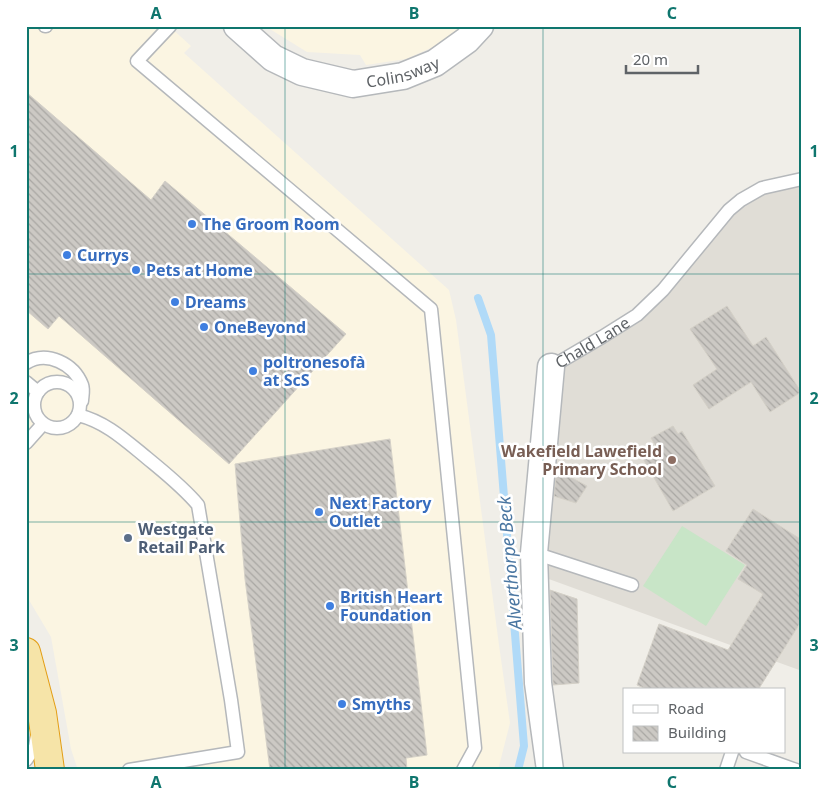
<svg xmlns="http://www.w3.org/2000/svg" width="828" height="796" font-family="'Noto Sans',sans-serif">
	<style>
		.commercial { fill: #fbf5e2 }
		.education { fill: #e0ddd6 }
		.pitch { fill: #c8e5c7 }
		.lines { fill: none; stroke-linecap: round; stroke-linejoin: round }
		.stream { stroke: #b0daf8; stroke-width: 8 }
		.building { fill: url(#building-back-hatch); stroke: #d4d0c7 }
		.service-casing { stroke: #b5b8bb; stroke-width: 15 }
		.minor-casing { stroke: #b5b8bb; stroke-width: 29 }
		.trunk-casing { stroke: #e39e15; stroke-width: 30 }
		.service { stroke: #fff; stroke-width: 12 }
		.minor { stroke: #fff; stroke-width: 26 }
		.trunk { stroke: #f6e4a8; stroke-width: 28 }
		.grid { fill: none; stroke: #0f766e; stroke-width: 1; stroke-opacity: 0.55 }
		.shop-dot { fill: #3f7fe0; stroke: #fff; stroke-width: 2 }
		.education-dot { fill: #8d6e63; stroke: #fff; stroke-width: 2 }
		.service-dot { fill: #5c6f8a; stroke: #fff; stroke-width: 2 }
		.labels { text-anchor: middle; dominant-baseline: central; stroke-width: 5; stroke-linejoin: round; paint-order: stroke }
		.street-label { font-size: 16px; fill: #5f6367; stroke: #fff }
		.shop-label { font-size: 16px; font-weight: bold; fill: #366cbe; stroke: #fff; text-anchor: start }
		.education-label { font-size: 16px; font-weight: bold; fill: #785e54; stroke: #fff; text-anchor: end }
		.service-label { font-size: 16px; font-weight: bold; fill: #4e5e75; stroke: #fff; text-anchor: start }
		.water-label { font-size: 18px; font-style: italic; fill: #4a76a1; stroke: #fff }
		.neatline { fill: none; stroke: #0f766e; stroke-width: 2 }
		.grid-label { font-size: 16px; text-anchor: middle; font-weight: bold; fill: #0f766e }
	</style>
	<defs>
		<pattern id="building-back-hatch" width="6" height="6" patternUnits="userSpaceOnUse" patternTransform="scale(1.25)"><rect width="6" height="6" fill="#ccc9c4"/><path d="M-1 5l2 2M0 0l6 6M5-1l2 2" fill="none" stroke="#a9a7a3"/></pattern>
	</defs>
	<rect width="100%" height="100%" fill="#f0eee8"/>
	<path class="commercial" d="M26 26H169L191 46 184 53 449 290 456 320 499 645 510 723 498 770H78L71 749 51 637 26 595Z
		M265 26H463L442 43 406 59 366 65 360 55 307 52Z"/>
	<path class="education" d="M802 179V671L535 574 551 367 637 315 741 200Z"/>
	<path class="pitch" d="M682 526 745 565 706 626 643 586Z"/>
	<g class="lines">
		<path class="stream" d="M478 298 491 335 524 746 518 770"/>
	</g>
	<path class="building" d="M26 92 151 200 165 181 346 334 229 464 59 316 48 329 26 310Z
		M727 306 753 346 766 337 801 392 770 412 751 382 709 409 693 385 717 369 690 329Z
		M673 426 678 434 682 431 715 486 673 511 641 455 656 446 651 438Z
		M390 439 427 755 406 758 407 770H270L245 579 235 464Z
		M557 470 587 486 576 503 554 496Z
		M753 509 802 540V620L758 690H649L637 685 659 624 728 650 763 594 738 579 747 565 726 551Z
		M550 590 577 599 579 683 553 685Z"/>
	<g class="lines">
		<g class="service-casing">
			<g id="service">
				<path d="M45 26H46"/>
				<path d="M170 26 137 61 431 309 475 748 463 770"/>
				<path d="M26 363C47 350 74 364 82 385 84 390 82 397 82 401"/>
				<path id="s1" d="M551 367 602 337 637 315 663 290 729 210 741 200 762 188 802 179"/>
				<path d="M26 382 38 392"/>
				<circle cx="57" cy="405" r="23"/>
				<path d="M78 415C106 422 125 440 147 458 165 473 183 487 198 505L231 700 238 752 129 770"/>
				<path d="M26 443 43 424"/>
				<path d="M534 553 632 585"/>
				<path d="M746 752 796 770"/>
				<path d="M26 760 35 747 37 735"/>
				<path d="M726 770 732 752"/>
			</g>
		</g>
		<g class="minor-casing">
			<g id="minor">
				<path id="s2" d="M237 26 273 58 302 72 353 84 403 76 435 63 467 40 480 26"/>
				<path d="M550 770 538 683 534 553 551 367"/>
			</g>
		</g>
		<g class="trunk-casing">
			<path id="trunk" d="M26 652 42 713 50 770"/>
		</g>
		<use href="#service" class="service"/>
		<use href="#minor" class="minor"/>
		<use href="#trunk" class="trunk"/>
	</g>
	<path class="grid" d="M285 26V770M543 26V770M26 274H802M26 522H802"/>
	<g class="shop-dot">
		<circle cx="192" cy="224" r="5"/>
		<circle cx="67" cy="255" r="5"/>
		<circle cx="136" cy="270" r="5"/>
		<circle cx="175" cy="302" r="5"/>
		<circle cx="204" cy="327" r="5"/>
		<circle cx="253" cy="371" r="5"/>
		<circle cx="319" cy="512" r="5"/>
		<circle cx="330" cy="606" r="5"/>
		<circle cx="342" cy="704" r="5"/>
	</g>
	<circle class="education-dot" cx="672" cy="460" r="5"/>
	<circle class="service-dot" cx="128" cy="538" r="5"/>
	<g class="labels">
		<g class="street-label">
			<text stroke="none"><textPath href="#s2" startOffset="184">Colinsway</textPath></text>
			<text stroke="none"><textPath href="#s1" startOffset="48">Chald Lane</textPath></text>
		</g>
		<g class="shop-label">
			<text x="202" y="224">The Groom Room</text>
			<text x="77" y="255">Currys</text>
			<text x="146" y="270">Pets at Home</text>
			<text x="185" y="302">Dreams</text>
			<text x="214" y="327">OneBeyond</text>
			<text x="263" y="362">poltronesofà<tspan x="263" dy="18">at ScS</tspan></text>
			<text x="329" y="503">Next Factory<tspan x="329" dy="18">Outlet</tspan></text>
			<text x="340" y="597">British Heart<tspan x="340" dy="18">Foundation</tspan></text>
			<text x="352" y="704">Smyths</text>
		</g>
		<g class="education-label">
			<text x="662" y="451">Wakefield Lawefield<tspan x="662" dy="18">Primary School</tspan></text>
		</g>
		<g class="service-label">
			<text x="138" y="529">Westgate<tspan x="138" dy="18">Retail Park</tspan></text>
		</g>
		<g class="water-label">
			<text transform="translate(509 563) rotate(-95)">Alverthorpe Beck</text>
		</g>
	</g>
	<rect width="828" height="796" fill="none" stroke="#ffffff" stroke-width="55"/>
	<rect x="623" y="688" width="162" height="65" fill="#ffffff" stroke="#bfc1c2"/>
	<rect x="633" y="705" width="25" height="8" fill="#ffffff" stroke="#bfc1c2"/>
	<text x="668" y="714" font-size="15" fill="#5f6367">Road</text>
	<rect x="633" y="726" width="25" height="15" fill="url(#building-back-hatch)" stroke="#bfc1c2"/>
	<text x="668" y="738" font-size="15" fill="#5f6367">Building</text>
	<path d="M626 65v8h72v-8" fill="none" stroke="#5f6367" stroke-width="2.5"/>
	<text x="633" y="65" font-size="15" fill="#5f6367" stroke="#ffffff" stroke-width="4" paint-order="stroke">20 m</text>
	<rect x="28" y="28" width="772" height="740" class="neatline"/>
	<g class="grid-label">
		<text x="156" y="19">A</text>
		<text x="414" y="19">B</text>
		<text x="672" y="19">C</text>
		<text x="14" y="157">1</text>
		<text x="814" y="157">1</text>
		<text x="14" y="404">2</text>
		<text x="814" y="404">2</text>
		<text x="14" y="651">3</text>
		<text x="814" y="651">3</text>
		<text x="156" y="788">A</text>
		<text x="414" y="788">B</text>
		<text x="672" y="788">C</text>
	</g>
</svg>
